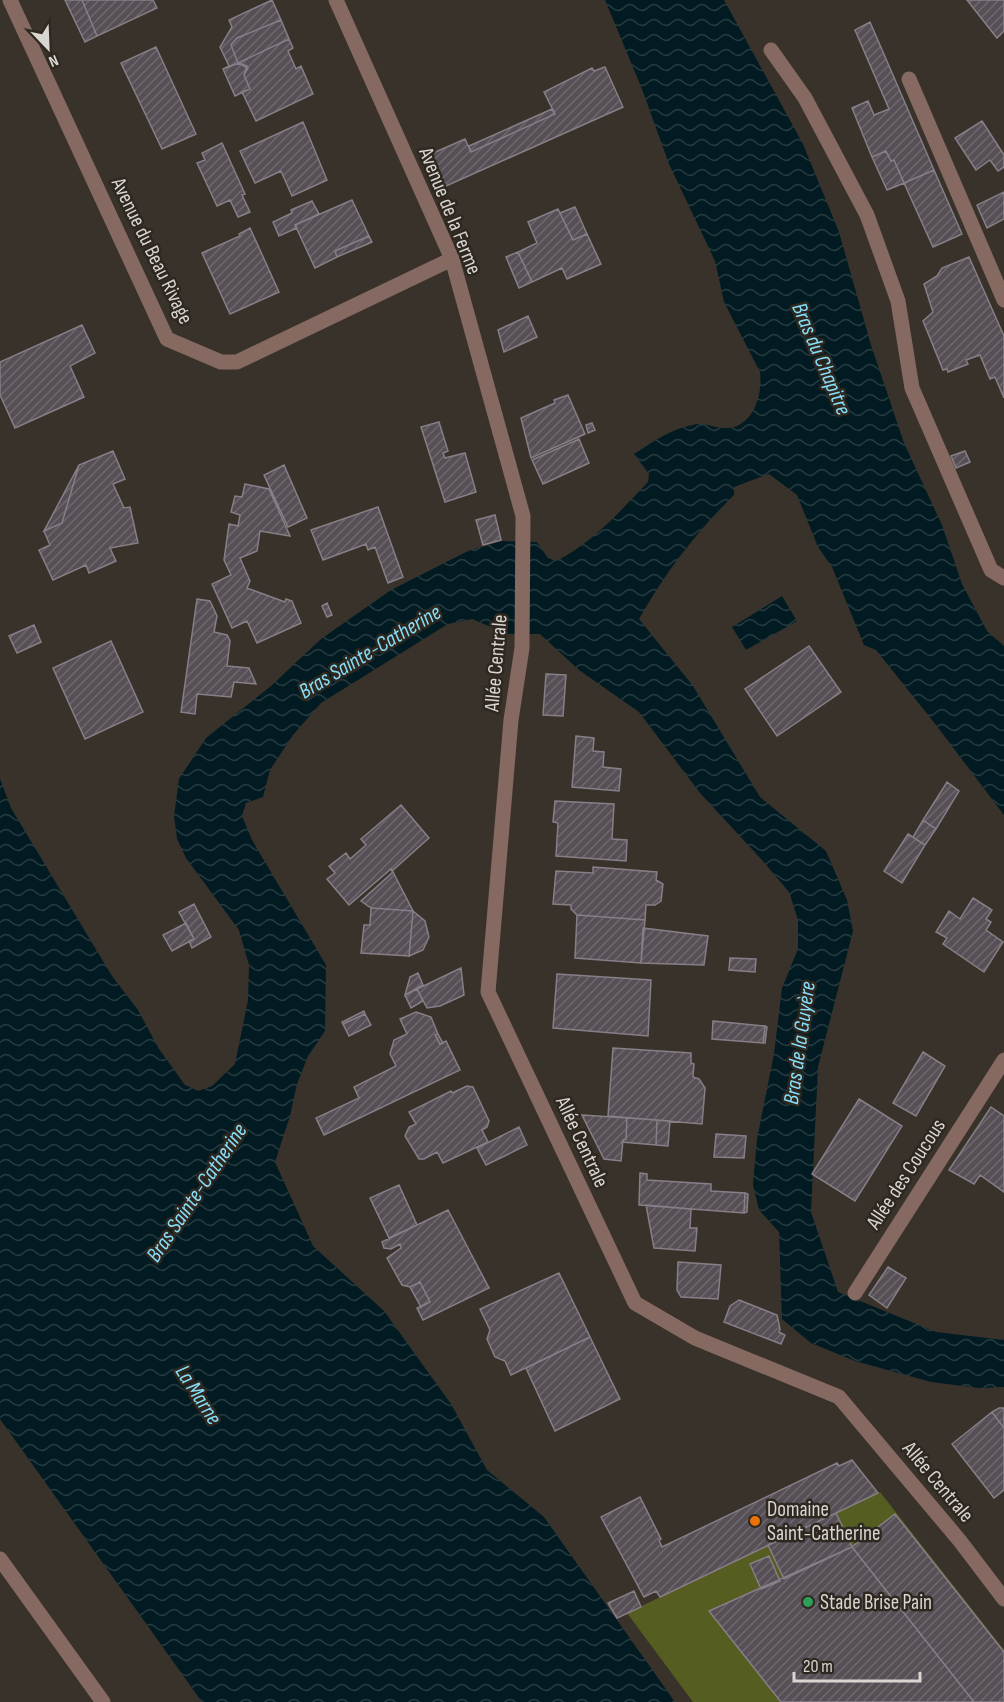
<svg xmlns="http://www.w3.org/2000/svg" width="1004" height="1702" font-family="'Sofia Sans Condensed',sans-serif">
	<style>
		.park { fill: #555d21 }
		.water { fill: url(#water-waves) }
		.building { fill: url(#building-hatch); stroke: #877f87; stroke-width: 1.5 }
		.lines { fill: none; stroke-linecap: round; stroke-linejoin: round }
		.minor { stroke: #866a61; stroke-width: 15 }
		.food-dot { fill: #e8710a; stroke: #2e2820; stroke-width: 2 }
		.leisure-dot { fill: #2e9e5b; stroke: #2e2820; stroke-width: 2 }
		.labels { text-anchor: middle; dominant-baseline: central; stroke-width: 5; stroke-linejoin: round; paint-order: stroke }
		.street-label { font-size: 21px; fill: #d9d5d1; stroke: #2e2820 }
		.poi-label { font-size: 21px; fill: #d9d5d1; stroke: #2e2820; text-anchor: start }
		.water-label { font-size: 22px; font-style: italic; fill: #86dffa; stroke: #2e2820 }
	</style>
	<defs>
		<pattern id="water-waves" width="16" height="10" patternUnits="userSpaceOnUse" patternTransform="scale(1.5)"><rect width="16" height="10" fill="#021b22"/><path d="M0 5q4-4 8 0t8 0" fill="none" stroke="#263b41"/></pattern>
		<pattern id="building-hatch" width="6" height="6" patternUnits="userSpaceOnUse" patternTransform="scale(1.5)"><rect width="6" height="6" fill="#564f56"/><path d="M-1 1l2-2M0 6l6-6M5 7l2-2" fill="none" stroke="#6e676d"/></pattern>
	</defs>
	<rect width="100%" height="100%" fill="#38322a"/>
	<path class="park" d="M880 1492 1004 1650V1702H693L627 1613Z"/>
	<path class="water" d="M605 0H724L803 144 839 232 871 345 904 443 942 525 962 584 987 631 1004 646V815L936 725 876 650 864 645 832 567 818 547 797 495 769 474 734 487V495C696 532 665 573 639 619L693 686 760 797 826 851 847 900 853 931 818 1067 811 1212 838 1292 936 1332 1004 1340V1387L979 1388 931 1382 855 1361 811 1343 782 1319 779 1232 759 1210 753 1185 757 1139 774 1054 782 988 798 949V920L789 892 762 860 700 793 639 712 579 670 540 634H508L472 619 448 624 321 703 293 735 270 770 263 797 246 803 242 816 252 840 326 965 325 1031 308 1056 297 1084 290 1116 275 1162 313 1246 384 1311 451 1404 487 1470 544 1517 675 1702H202L0 1419V779L11 808 112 976 138 1010 159 1049 185 1085 198 1091 212 1086 235 1064 248 1000 249 965 239 930 186 858 177 839 174 816 179 779 206 738 271 686 321 639 391 590 468 551 502 541 537 542 548 558 556 561C593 543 620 511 648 482L649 474 634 454C654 441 672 428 697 424 707 423 718 429 729 428 754 425 763 393 760 372L724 302 715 261 669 164 642 89Z
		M782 596 797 621 746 650 732 627Z"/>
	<path class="building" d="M65 0H82L97 36 85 42Z
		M82 0H153L157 8 97 36Z
		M272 0 281 20 237 38 231 45 238 63 223 69 229 66 220 47 232 27 229 20Z
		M967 0H1004V31L997 38Z
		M281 20 289 39 238 63 231 45 237 38Z
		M870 22 934 170 904 183 894 160 891 161 886 151 872 157 852 108 868 101 874 115 889 109 855 30Z
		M289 39 293 48 288 51 296 69 301 66 313 94 256 121 242 92 250 89 244 75 248 68 238 63Z
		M156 47 196 134 162 149 121 63Z
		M239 63 247 66 244 75 250 89 235 96 223 69Z
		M605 67 623 107 446 186 431 154 465 139 471 152 555 114 544 92 592 68 594 71Z
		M552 109 555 114 471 152 469 146Z
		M982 121 1004 155V167L998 171 990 160 976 170 955 138Z
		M303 122 327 180 292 196 281 171 255 183 240 151Z
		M222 143 245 194 242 195 250 212 238 217 230 200 217 206 197 163 205 160 202 153Z
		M886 151 891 161 894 160 904 183 887 190 872 157Z
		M934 170 962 234 933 247 904 183Z
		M1004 192V219L987 228 977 205Z
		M352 200 369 236 335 251 337 257 315 268 295 225Z
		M312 201 319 214 295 225 297 228 279 236 273 222 292 213 291 210Z
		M575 207 587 234 573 240 560 213Z
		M558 209 573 240 587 234 601 264 567 279 562 268 532 282 518 252 537 243 528 222Z
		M250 228 279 292 230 314 202 253 240 236 239 234Z
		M369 236 372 242 337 257 335 251Z
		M518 252 532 282 519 288 506 257Z
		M969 257 1004 336V398L995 377 990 379 980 355 966 360 968 364 948 372 947 369 943 370 923 321 933 312 924 284 937 276 942 268Z
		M528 316 537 337 504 352 498 330Z
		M82 325 95 353 70 366 84 397 15 428 0 395V362Z
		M568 395 585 434 531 458 521 418 555 403 554 400Z
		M439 422 448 451 443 453 445 458 465 453 476 492 445 502 421 427Z
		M592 423 595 430 588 433 586 425Z
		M579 439 589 463 543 484 532 460Z
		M113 451 125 479 113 484 124 508 130 507 138 543 110 548 116 561 89 573 86 565 53 580 39 550 50 545 44 531 62 523 79 465Z
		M965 451 970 462 956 468 951 456Z
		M79 465 62 523 44 531Z
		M284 465 307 518 288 527 264 475Z
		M245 484 269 489 290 536 260 531 257 551 240 558 250 581 247 588 285 602 286 599 292 601 301 623 257 643 247 621 232 628 212 584 231 575 224 560 229 524 238 526 240 515 231 512 235 496 242 497Z
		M378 507 403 577 388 583 375 547 368 550 366 544 323 560 311 530Z
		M495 515 501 540 483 545 476 520Z
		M197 599 210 601 217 616 214 632 227 635 230 641 227 666 249 668 256 684 234 682 231 697 197 694 195 714 181 712Z
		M327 603 332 615 327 617 322 606Z
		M34 625 41 642 17 653 9 636Z
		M111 641 143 712 85 739 53 668Z
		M809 646 841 692 777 736 745 689Z
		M546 674 566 675 563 716 543 715Z
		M576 736 594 738 593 751 604 752 603 767 621 769 619 791 572 787Z
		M947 782 959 791 936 829 923 820Z
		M555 801 614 804 612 839 627 840 626 861 556 856 558 823 553 822Z
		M401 805 429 838 392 871 391 869 349 905 327 879 335 873 329 866 346 853 350 859 366 845 361 839Z
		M923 820 936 829 925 845 913 837Z
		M908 834 925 845 902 883 884 871Z
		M593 867 657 872 656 880 663 884 661 901 655 905H646L645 920 577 915 571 909V905L553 904 556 871 593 873Z
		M393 872 413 911 371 908 361 901Z
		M973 898 992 910 986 919 991 922 986 930 1003 942 984 972 943 944 947 938 936 932 949 911 960 919Z
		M194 904 211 937 192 948 189 941 194 939 179 912Z
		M371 908 413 911 409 956 361 953 364 925H370Z
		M413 911 425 921 429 937 423 950 409 956Z
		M577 915 645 920 641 963 575 958Z
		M186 923 194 939 172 951 163 935Z
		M643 928 708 936 704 965 641 963Z
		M730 958 756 959 755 972 729 970Z
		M461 968 464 995 440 1006 427 1008 417 989Z
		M418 973 423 985 405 995 410 977Z
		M557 974 651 980 648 1036 553 1028Z
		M417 989 423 1001 411 1008 405 995Z
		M364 1011 365 1014 343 1024 342 1022Z
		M416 1012 431 1017 438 1034 435 1035 440 1044 446 1041 460 1070 324 1135 316 1118 359 1098 354 1087 396 1066 390 1054 394 1040 407 1034 400 1019Z
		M365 1014 371 1025 349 1036 343 1024Z
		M713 1021 765 1026 763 1043 712 1039Z
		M765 1026 767 1027 765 1043H763Z
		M438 1034 443 1043 440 1044 435 1035Z
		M613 1048 691 1053V1063L694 1064 693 1077 699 1079 705 1088 702 1124 608 1116Z
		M923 1052 945 1066 916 1116 893 1103Z
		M467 1086 473 1087 489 1121 487 1127 482 1130 488 1142 443 1163 437 1152 424 1159H419L405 1136 409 1127 416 1124 409 1112 451 1091 452 1093Z
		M859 1099 902 1126 855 1201 812 1174Z
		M991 1107 1004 1116V1192L980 1175 974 1184 949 1170Z
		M582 1115 627 1118 626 1139 623 1140 621 1161 604 1159Z
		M627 1118 657 1120 656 1145 622 1142 623 1140 626 1139Z
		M657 1120 670 1121 668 1146 656 1145Z
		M519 1127 527 1145 486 1165 477 1148Z
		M716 1134 746 1136 744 1158 714 1157Z
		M640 1173 647 1174V1180L711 1184V1191L745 1193 744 1213 639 1205Z
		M399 1185 417 1225 389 1238 370 1198Z
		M745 1193 748 1194 747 1212 744 1213Z
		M646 1205 691 1209 690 1228H697L695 1251 654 1248Z
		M448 1210 489 1288 423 1320 417 1308 430 1302 420 1282 410 1287 402 1285 387 1258 401 1248 400 1244 391 1249 384 1248 382 1242Z
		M678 1262 721 1265 718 1299 681 1297 677 1290Z
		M888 1267 906 1278 887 1308 869 1295Z
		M559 1273 590 1337 511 1375 505 1361 495 1357 487 1339 490 1330 480 1309Z
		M420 1282 430 1302 421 1307 410 1287Z
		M739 1300 777 1315 780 1329 779 1332 785 1335 781 1344 724 1322 730 1306Z
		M590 1337 620 1399 555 1431 526 1368Z
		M999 1408H1004V1428L992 1412Z
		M992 1412 1004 1428V1490L994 1498 952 1444Z
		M852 1460 878 1493 660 1597 656 1591 644 1597 601 1517 640 1497 661 1539 659 1540 662 1547 837 1463 839 1466Z
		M836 1513 852 1547 784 1579 768 1545Z
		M895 1514 1004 1652V1702H974L852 1547Z
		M852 1547 974 1702H781L709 1611Z
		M769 1556 780 1581 761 1589 750 1564Z
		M634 1591 641 1607 617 1618 608 1603Z"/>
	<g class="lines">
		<path class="minor" d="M10 0 167 339 221 362H237L452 259
			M336 0 452 259 523 516 522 648 511 720 488 992 635 1303 695 1338 839 1397 960 1541 1004 1599
			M771 50 805 98 867 215 898 301 912 388 991 570 1004 578
			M909 79 1004 300
			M855 1293 1004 1060
			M0 1559 103 1702"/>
	</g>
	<circle class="food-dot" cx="755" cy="1521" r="6"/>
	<circle class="leisure-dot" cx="808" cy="1602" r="6"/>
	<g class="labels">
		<g class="street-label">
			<text transform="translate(450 211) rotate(68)">Avenue de la Ferme</text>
			<text transform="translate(152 251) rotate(64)">Avenue du Beau Rivage</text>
			<text transform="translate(496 663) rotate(-85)">Allée Centrale</text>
			<text transform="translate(582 1142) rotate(65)">Allée Centrale</text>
			<text transform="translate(906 1174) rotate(-57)">Allée des Coucous</text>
			<text transform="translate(938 1482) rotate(50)">Allée Centrale</text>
		</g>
		<g class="poi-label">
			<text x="767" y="1509">Domaine<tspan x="767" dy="24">Saint-Catherine</tspan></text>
			<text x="820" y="1602">Stade Brise Pain</text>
		</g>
		<g class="water-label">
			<text transform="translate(821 359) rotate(67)">Bras du Chapitre</text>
			<text transform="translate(370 652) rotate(-31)">Bras Sainte-Catherine</text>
			<text transform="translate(800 1043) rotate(-82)">Bras de la Guyère</text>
			<text transform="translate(197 1193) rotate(-56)">Bras Sainte-Catherine</text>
			<text transform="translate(198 1395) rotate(57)">La Marne</text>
		</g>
	</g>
	<g transform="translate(48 48) rotate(157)" stroke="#2e2820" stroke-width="4.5" paint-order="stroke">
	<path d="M0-4.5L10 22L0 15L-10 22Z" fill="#d9d5d1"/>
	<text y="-9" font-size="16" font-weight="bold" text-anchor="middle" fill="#d9d5d1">N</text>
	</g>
	<path d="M794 1672v9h126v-9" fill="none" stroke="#d9d5d1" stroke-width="3"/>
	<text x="803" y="1672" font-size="18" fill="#d9d5d1" stroke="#2e2820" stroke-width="4.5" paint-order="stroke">20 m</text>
</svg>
